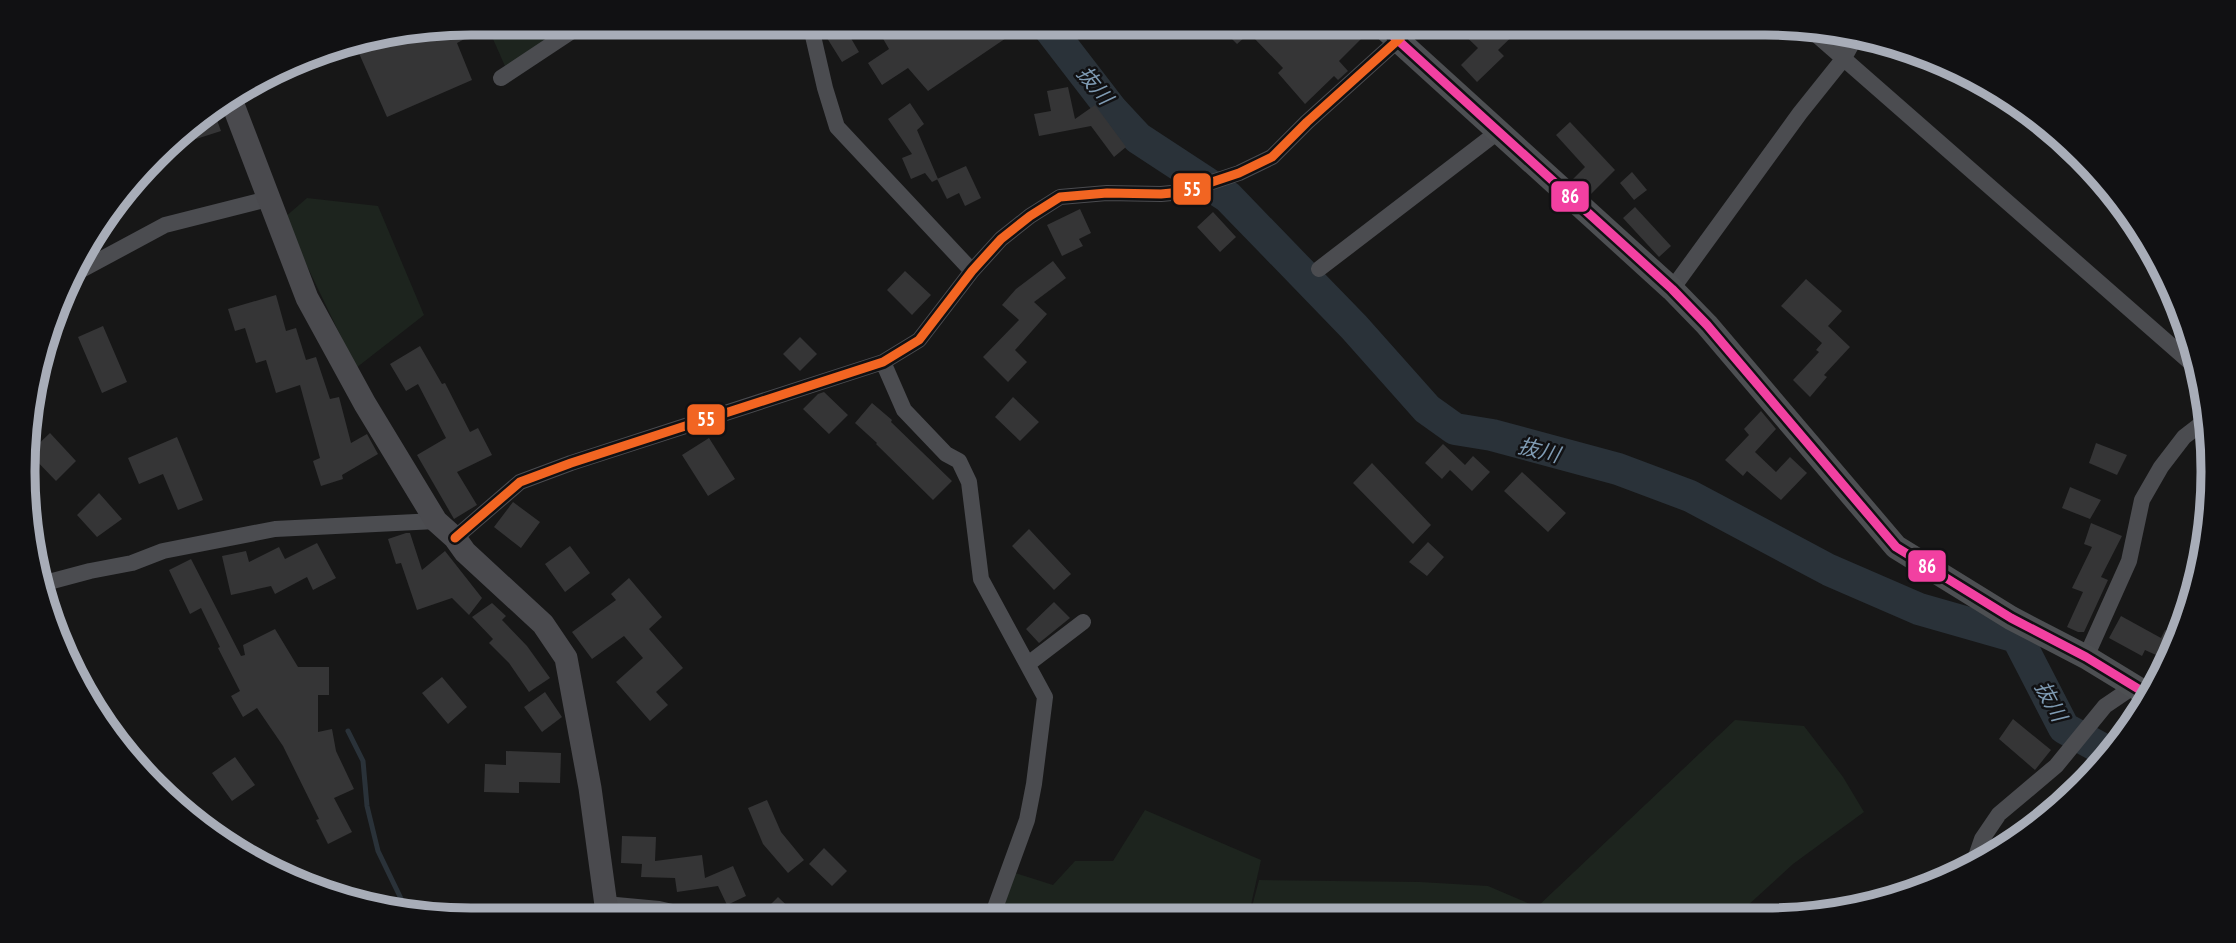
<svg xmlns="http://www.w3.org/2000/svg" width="2236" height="943" font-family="'PT Sans Narrow','Noto Sans JP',sans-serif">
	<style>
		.green { fill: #1d241e }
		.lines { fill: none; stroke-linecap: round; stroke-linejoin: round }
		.stream { stroke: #2a3239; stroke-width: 5 }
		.river { stroke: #2a3239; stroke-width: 32 }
		.building { fill: #353536 }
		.street { stroke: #4b4c50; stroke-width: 16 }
		.secondary { stroke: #4a4a4e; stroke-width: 23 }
		.primary { stroke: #4d4f52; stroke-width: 24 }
		.bus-1-casing { stroke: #111113; stroke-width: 14 }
		.bus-2-casing { stroke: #111113; stroke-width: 14 }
		.bus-1 { stroke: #f240a1; stroke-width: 9 }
		.bus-2 { stroke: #f26522; stroke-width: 9 }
		.labels { text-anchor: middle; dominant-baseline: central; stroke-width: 5; stroke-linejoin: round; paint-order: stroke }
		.water-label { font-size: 21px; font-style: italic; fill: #7f9bb3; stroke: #111113 }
		.rim { fill: none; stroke: #a8adb8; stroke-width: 9 }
		.line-badge { stroke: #111113; stroke-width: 2.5 }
		.badge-label { font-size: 19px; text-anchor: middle; font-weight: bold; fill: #fff }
	</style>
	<rect width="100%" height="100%" fill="#171717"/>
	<path class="green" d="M486 23H584L508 73Z
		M307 198 378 206 424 315 356 368 284 218Z
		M1735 720 1804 726 1843 777 1864 812 1793 864 1735 917 1249 918 1259 880 1420 882 1488 886 1537 907Z
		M1145 810 1261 860 1248 918 1021 919 997 908 1012 872 1053 885 1075 861H1113Z"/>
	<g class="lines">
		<path class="stream" d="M348 731 363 761 367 806 378 851 406 909"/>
		<path class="river" d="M1045 23 1112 110 1138 138 1228 197 1354 327 1427 409 1455 429 1492 435 1618 469 1690 496 1829 570 1919 609 2017 637 2064 728 2108 752"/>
	</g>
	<path class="building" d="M472 23H495L457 43 472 80 387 117 354 42Z
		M874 23H897L903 34 921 23H964L971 34 987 23H1007L1015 32 928 91 908 68 882 85 868 63 889 49Z
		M1216 23H1244L1252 31 1237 44Z
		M1267 23H1352L1365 35 1339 61 1348 71 1338 80 1334 76 1305 104 1278 73 1283 68 1253 37Z
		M1452 23H1526L1498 50 1504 56 1477 82 1461 65 1478 48Z
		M845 28 859 52 842 62 827 38Z
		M1068 87 1075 119 1095 105 1126 147 1114 157 1091 126 1039 136 1034 114 1051 111 1047 91Z
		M910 103 924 124 917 130 938 179 932 182 925 173 911 179 902 158 912 154 888 119Z
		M214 112 221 131 196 139 192 125Z
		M1570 122 1615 170 1590 195 1573 179 1585 167 1556 135Z
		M966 166 981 198 965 206 959 193 947 199 937 179Z
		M1632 172 1647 190 1634 200 1620 183Z
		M1635 207 1671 246 1659 257 1623 218Z
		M1080 209 1091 233 1079 239 1083 246 1062 256 1047 225Z
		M1213 212 1236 237 1220 252 1197 227Z
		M1053 261 1066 278 1034 302 1047 314 1015 350 1027 362 1008 382 983 357 1019 320 1002 305 1016 289Z
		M905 271 931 295 912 315 887 290Z
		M1806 279 1842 311 1828 326 1850 347 1824 375 1827 377 1810 397 1793 380 1819 352 1816 350 1822 343 1781 306Z
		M276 295 286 331 296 328 306 360 316 357 330 399 339 397 351 443 367 434 378 454 342 475 343 479 321 486 313 461 320 458 300 385 276 393 266 360 256 363 245 328 235 331 228 309Z
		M103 326 127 382 102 393 78 337Z
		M800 337 817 354 800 371 783 354Z
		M420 346 442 384 445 383 470 432 478 428 492 455 457 472 477 505 454 519 417 455 446 438 418 384 406 391 390 364Z
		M824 392 848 415 829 434 803 409 818 394Z
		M1013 397 1039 422 1020 441 995 417Z
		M872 403 892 420 891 422 952 481 933 500 876 444 877 443 855 423Z
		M1761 411 1776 429 1755 452 1776 472 1790 457 1807 473 1781 500 1747 471 1743 476 1725 460 1749 435 1744 429Z
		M50 433 76 461 56 481 29 453Z
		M177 437 203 500 178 510 163 474 139 484 128 458Z
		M709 438 735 479 708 496 682 455Z
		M2096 443 2127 455 2117 475 2089 463Z
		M1443 444 1465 465 1473 456 1490 472 1472 491 1450 470 1442 479 1425 463Z
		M1372 463 1431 525 1413 544 1353 483Z
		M1522 472 1566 513 1548 532 1504 491Z
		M2070 487 2101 500 2090 519 2062 508Z
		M99 493 122 519 97 537 77 515Z
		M513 502 540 522 521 548 494 527Z
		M2091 523 2122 536 2101 577 2108 580 2084 632H2078L2067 627 2083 592 2072 588 2092 547 2084 544Z
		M1029 529 1071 574 1054 590 1012 546Z
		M406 533H410L422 570 445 551 482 598 469 615 452 598 417 610 401 563 396 564 388 539Z
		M1428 542 1444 557 1427 576 1409 562Z
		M317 543 336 578 313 590 307 577 275 594 271 586 231 595 222 556 246 551 249 562 279 547 285 559Z
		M570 546 590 573 565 592 545 564Z
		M191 559 241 656 245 655 243 645 275 629 298 667H329V695H318V732L332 729 336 751 354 789 334 798 352 832 328 844 316 820 319 819 283 746 257 708 243 717 231 696 240 691 218 648 220 647 201 608 190 614 169 570Z
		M629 578 662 617 649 629 683 668 656 692 668 705 650 721 616 682 643 658 624 636 592 659 572 632 616 600 611 594Z
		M1054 602 1070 618 1039 643 1026 629Z
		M492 603 506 616 502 620 527 646 550 678 529 692 509 663 489 643 493 639 472 617Z
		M2121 616 2161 638 2165 630 2179 636 2167 660 2145 650 2142 656 2109 638Z
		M442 677 467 707 448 724 422 693Z
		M545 692 562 717 542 732 524 707Z
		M2013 719 2051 750 2035 770 1999 739Z
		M506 751 561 753 560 783 519 782V793L484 792 485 764 506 765Z
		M235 757 255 785 232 801 212 773Z
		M767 800 781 832 804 860 788 873 763 844 748 808Z
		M622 836 656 837 655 861 702 855 705 878 733 866 746 896 727 905 718 886 677 892 675 878 641 877 642 864 621 863Z
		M824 848 847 871 832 886 809 864Z
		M778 897 801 919H770L763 912Z"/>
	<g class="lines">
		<path class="street" d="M810 23 825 88 837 127 972 271
			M1811 30 2191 363
			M501 78 584 23
			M1319 269 1499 131
			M72 275 165 225 268 199
			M1672 289 1800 113 1844 58 1855 38
			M883 362 904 410 946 454 959 461 969 482 981 579 1045 697 1034 784 1027 820 991 919
			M455 538 520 482 571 463 883 362 919 340 972 271 1001 239 1030 216 1060 197 1107 193 1161 194 1182 192 1239 173 1272 157 1307 122 1398 40 1414 23
			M45 583 90 571 132 563 163 551 275 529 436 521
			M2086 657 2129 561 2142 500 2161 467 2184 437 2206 420
			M1028 664 1083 622
			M1973 865 1982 839 1999 814 2056 766 2105 706 2133 687
			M605 904 659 909 707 920
			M993 910 1012 919"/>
		<path class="secondary" d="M232 102 307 298 365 404 436 521 455 538 465 552 543 624 566 658 590 788 608 920"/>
		<path class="primary" d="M1379 23 1672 289 1707 325 1896 547 2011 618 2086 657 2150 696"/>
		<g class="bus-1-casing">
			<path id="bus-1" d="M1379 23 1672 289 1707 325 1896 547 2011 618 2086 657 2150 696"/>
		</g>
		<g class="bus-2-casing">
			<path id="bus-2" d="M455 538 520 482 571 463 883 362 919 340 972 271 1001 239 1030 216 1060 197 1107 193 1161 194 1182 192 1239 173 1272 157 1307 122 1398 40 1414 23"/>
		</g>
		<use href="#bus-1" class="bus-1"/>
		<use href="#bus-2" class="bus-2"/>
	</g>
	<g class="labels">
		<g class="water-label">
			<text transform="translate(1095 85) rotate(51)">抜川</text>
			<text transform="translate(1539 450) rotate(14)">抜川</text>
			<text transform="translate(2051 701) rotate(62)">抜川</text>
		</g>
	</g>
	<path d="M0 0H2236V943H0ZM471 35H1765A436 436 0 0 1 2201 471V472A436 436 0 0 1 1765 908H471A436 436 0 0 1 35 472V471A436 436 0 0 1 471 35Z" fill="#111113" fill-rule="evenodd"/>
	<path class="rim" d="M471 35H1765A436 436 0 0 1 2201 471V472A436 436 0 0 1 1765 908H471A436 436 0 0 1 35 472V471A436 436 0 0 1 471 35Z"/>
	<g class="line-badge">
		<rect x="1172" y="172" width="40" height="34" rx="7" fill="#f26522"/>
		<rect x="1550" y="180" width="40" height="33" rx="7" fill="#f240a1"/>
		<rect x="686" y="403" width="40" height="33" rx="7" fill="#f26522"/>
		<rect x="1907" y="549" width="40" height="34" rx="7" fill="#f240a1"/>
	</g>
	<g class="badge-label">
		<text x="1192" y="196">55</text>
		<text x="1570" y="203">86</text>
		<text x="706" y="426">55</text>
		<text x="1927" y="573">86</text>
	</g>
</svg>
